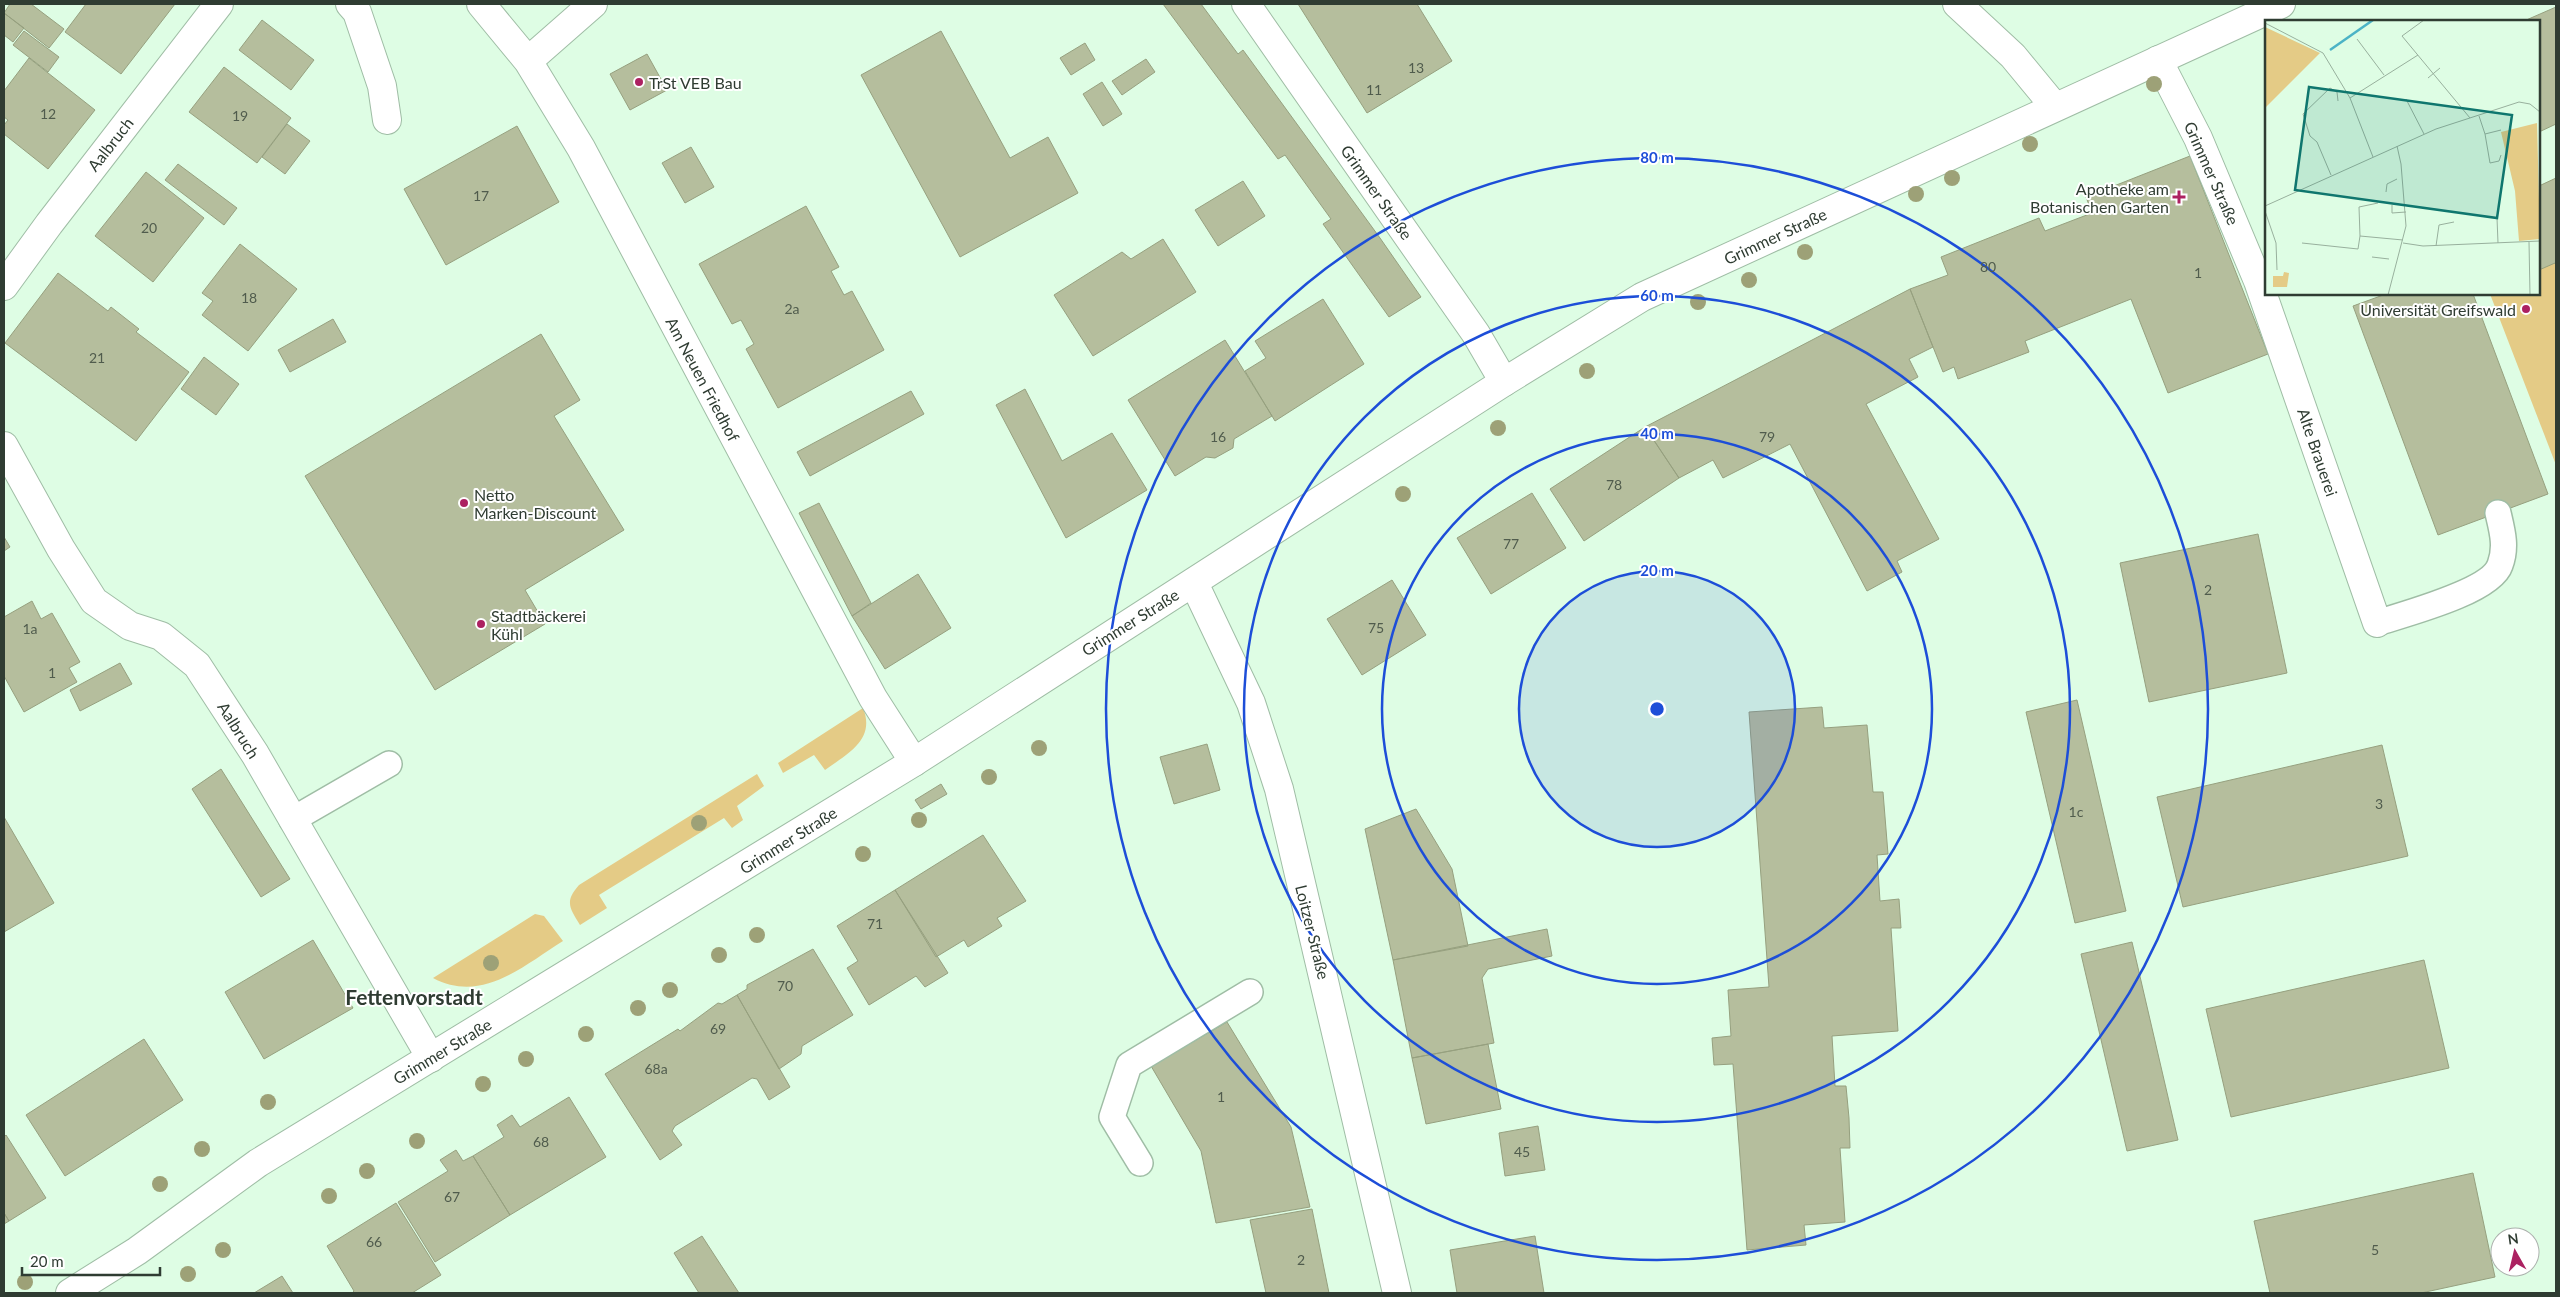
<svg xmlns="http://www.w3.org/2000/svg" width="2560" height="1297" font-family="Lato,sans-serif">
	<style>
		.green { fill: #e4cb86 }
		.building { fill: #b5be9d; stroke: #96a07f }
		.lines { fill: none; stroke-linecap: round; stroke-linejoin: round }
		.lane-casing { stroke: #9fbda5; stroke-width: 28 }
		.street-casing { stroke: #9fbda5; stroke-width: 30 }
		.secondary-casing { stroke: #9fbda5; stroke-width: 30 }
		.lane { stroke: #fff; stroke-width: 25 }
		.street { stroke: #fff; stroke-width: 28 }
		.secondary { stroke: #fff; stroke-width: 28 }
		.tree { fill: #9da177 }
		.ring { fill: none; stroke: #1d4ed8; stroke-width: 2.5 }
		.poi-dot { fill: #ac2161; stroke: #fff; stroke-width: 2 }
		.labels { text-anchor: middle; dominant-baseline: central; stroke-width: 4; stroke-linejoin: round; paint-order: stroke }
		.number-label { font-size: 14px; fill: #505c4d }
		.poi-label { font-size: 16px; fill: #2f3c32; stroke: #fff; text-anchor: start }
		.street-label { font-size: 16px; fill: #2f3c32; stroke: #fff }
		.district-label { font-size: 21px; font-weight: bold; fill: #2f3c32; stroke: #fff }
		.inset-river { fill: none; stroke: #4bb3c6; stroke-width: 2.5 }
		.inset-road { fill: none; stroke: #98b09d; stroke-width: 1 }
		.view { fill: #0f766e; fill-opacity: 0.15; stroke: #0f766e; stroke-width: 2.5 }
		.inset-edge { fill: none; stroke: #2f3c32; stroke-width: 2.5 }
		.centre { fill: #1d4ed8; stroke: #fff; stroke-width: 2.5 }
		.ring-label { font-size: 15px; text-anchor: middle; font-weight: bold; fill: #1d4ed8; stroke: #fff; stroke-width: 4; stroke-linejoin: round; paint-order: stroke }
	</style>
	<rect width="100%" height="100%" fill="#defde4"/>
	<path class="green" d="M2556 178V465L2490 294H2539V186Z
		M863 708C876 740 847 754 825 770L814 755 783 773 778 763Z
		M757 774 764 786 737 806 743 820 732 828 724 818 599 895 607 908 580 925C570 908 564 902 579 885Z
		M535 914 544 916 563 941C523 966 482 1004 433 978Z"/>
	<path class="building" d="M10 4H31L64 29 49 48 4 13Z
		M86 4H175L121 74 65 32Z
		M1163 4H1201L1238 54 1243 50 1380 238 1421 297 1389 317 1323 224 1331 219 1285 155 1278 159Z
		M1298 4H1417L1452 61 1367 113Z
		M2556 7V124L2539 132V21H2524Z
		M4 13 24 28 13 42 4 35Z
		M262 20 314 60 291 90 239 50Z
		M24 31 59 57 48 72 13 45Z
		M941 31 1010 158 1048 137 1078 193 960 257 861 75Z
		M1085 43 1095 60 1071 75 1060 58Z
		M647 54 667 90 630 110 610 74Z
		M29 58 95 110 48 169 4 134V125L8 120 4 117V91Z
		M1146 59 1155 72 1122 95 1112 81Z
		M224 67 291 118 257 163 189 112Z
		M1102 82 1122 114 1103 126 1083 94Z
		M287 124 310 141 285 174 262 157Z
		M517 126 559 202 446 265 404 189Z
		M691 147 714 187 685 203 662 163Z
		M2190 156 2268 354 2168 393 2131 299 2025 341 2029 352 1958 379 1954 367 1943 372 1910 289 1948 275 1941 257 2039 218 2045 231 2092 213 2086 197Z
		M178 164 237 208 224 225 165 180Z
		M146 172 204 218 153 282 95 236Z
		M2556 178V266L2555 263 2539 270V186Z
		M1243 181 1265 216 1218 246 1195 210Z
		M806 206 839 267 831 271 844 295 852 291 884 350 778 408 746 349 754 344 741 320 732 324 699 264Z
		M1163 239 1196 292 1093 356 1054 295 1122 252 1131 259Z
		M240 244 297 289 248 351 202 315 213 301 202 293Z
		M58 273 108 311 111 307 139 329 136 332 189 372 136 441 5 343Z
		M1910 289 1933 347 1909 359 1918 377 1866 404 1939 539 1897 561 1902 572 1867 591 1790 444 1723 478 1713 460 1679 478 1645 427Z
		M2386 294H2473L2548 494 2438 535 2353 306Z
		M1323 299 1364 364 1275 421 1245 371 1266 358 1255 341Z
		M333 319 346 342 290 372 278 350Z
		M541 334 580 400 554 416 624 530 525 590 545 624 435 690 305 476Z
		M1225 340 1272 416 1234 439 1233 448 1215 458 1206 457 1175 476 1128 400Z
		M204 357 239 384 216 415 181 389Z
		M1025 389 1062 461 1112 433 1147 490 1066 538 996 405Z
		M911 391 924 414 810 476 797 452Z
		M1645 427 1679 478 1584 541 1550 489Z
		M1532 493 1566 548 1491 594 1457 538Z
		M819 503 871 603 852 616 799 513Z
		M2258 534 2287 673 2149 702 2120 563Z
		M4 537 10 547 4 551Z
		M918 574 951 628 885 669 852 616Z
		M1392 580 1426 635 1362 675 1327 619Z
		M32 601 41 619 52 613 80 662 69 668 77 682 24 712 4 676V617Z
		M120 663 132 684 80 711 70 690Z
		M2077 700 2126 911 2075 923 2026 712Z
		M1822 707 1824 728 1867 725 1873 792H1883L1888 854 1877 855 1880 901 1899 899 1901 928H1891L1898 1031 1832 1036 1835 1086H1846L1849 1118 1850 1148H1840L1845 1222 1804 1225 1806 1245 1747 1250 1733 1064 1714 1065 1712 1038 1731 1036 1728 990 1769 987 1749 712Z
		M1207 744 1220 790 1174 804 1160 757Z
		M2382 745 2408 856 2183 907 2157 797Z
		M221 769 290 879 261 897 192 789Z
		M941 784 947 794 921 809 915 800Z
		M1416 809 1452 869 1468 946 1393 960 1365 829Z
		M4 817 54 903 4 932Z
		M983 835 1026 901 997 918 1002 926 968 947 964 940 936 957 895 890Z
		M895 890 948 973 925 987 916 976 869 1005 847 968 858 961 837 926Z
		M1547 929 1552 956 1488 969 1482 978 1494 1043 1412 1058 1393 960Z
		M313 940 353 1008 264 1059 225 992Z
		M2132 942 2178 1140 2127 1151 2081 954Z
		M813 949 853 1015 802 1046 801 1054 779 1069 737 995 747 989V985Z
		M2424 960 2449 1068 2231 1117 2206 1009Z
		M737 995 790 1087 769 1100 757 1079 752 1078 675 1126 672 1131 682 1145 660 1160 605 1074 678 1029 680 1031 718 1003 722 1004Z
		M1227 1022 1291 1127 1310 1207 1216 1223 1201 1151 1151 1066Z
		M144 1039 183 1100 65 1176 26 1115Z
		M1488 1044 1501 1109 1426 1124 1412 1058Z
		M569 1097 606 1157 510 1215 473 1156 504 1137 497 1125 512 1115 520 1127Z
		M1538 1126 1545 1170 1505 1176 1499 1133Z
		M6 1135 46 1198 9 1221 4 1213V1137Z
		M456 1150 463 1161 473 1156 510 1215 435 1262 398 1202 448 1171 440 1160Z
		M2473 1173 2495 1277 2421 1293H2270L2254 1221Z
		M396 1203 441 1275 412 1293H352L354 1291 327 1246Z
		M1312 1209 1329 1293H1266L1250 1220Z
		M4 1213 9 1221 4 1224Z
		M702 1236 739 1293H699L674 1253Z
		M1535 1236 1544 1293H1457L1450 1250Z
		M282 1276 293 1293H254Z"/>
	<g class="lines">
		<g class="lane-casing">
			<path id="lane" d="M2377 623C2404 614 2491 592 2500 565 2507 547 2502 530 2498 513
				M292 820 389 764
				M1140 1163 1112 1117 1129 1065 1250 992"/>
		</g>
		<g class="street-casing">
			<path id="street" d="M350 4 357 12 382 86 387 120
				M481 4 528 61 581 148 873 698 914 762
				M1246 4 1476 334 1504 382
				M1957 4 2013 56 2055 107
				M2158 60 2198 138 2258 281 2266 278
				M528 61 593 4
				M2258 281 2377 623
				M4 286 49 224 219 4
				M4 446 61 549 94 601 130 626 161 636 197 665 255 754 431 1058"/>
		</g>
		<g class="secondary-casing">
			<path id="secondary" d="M1194 583 1251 703 1279 789 1397 1293
				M70 1293 137 1251 258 1163 914 762 1504 382 1642 297 2281 4"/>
		</g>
		<use href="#lane" class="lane"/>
		<use href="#street" class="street"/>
		<use href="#secondary" class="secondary"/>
	</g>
	<g class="tree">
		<circle cx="2154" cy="84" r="8"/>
		<circle cx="2030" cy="144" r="8"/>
		<circle cx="1952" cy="178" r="8"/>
		<circle cx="1916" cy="194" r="8"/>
		<circle cx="1805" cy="252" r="8"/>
		<circle cx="1749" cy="280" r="8"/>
		<circle cx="1698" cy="302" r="8"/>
		<circle cx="1587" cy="371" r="8"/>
		<circle cx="1498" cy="428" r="8"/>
		<circle cx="1403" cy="494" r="8"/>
		<circle cx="1039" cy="748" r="8"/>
		<circle cx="989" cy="777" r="8"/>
		<circle cx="919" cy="820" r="8"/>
		<circle cx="699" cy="823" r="8"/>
		<circle cx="863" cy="854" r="8"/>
		<circle cx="757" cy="935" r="8"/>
		<circle cx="719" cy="955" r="8"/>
		<circle cx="491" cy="963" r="8"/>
		<circle cx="670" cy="990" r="8"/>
		<circle cx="638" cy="1008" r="8"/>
		<circle cx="586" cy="1034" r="8"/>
		<circle cx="526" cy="1059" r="8"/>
		<circle cx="483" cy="1084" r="8"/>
		<circle cx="268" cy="1102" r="8"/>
		<circle cx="417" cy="1141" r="8"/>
		<circle cx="202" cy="1149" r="8"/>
		<circle cx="367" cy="1171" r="8"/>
		<circle cx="160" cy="1184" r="8"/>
		<circle cx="329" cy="1196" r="8"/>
		<circle cx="223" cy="1250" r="8"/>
		<circle cx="188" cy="1274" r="8"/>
		<circle cx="25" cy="1282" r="8"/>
	</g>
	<circle cx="1657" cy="709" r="138" fill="#1d4ed8" fill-opacity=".12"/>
	<g class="ring">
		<circle cx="1657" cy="709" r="138"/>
		<circle cx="1657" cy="709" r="275"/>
		<circle cx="1657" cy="709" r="413"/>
		<circle cx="1657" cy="709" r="551"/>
	</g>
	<g class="poi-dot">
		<circle cx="639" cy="82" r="5"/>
		<path d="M2176.5 189.5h5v5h5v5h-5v5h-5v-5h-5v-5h5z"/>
		<circle cx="2526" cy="309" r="5"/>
		<circle cx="464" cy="503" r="5"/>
		<circle cx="481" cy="624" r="5"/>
	</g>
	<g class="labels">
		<g class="number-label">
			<text x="1416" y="67">13</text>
			<text x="1374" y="89">11</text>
			<text x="48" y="113">12</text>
			<text x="240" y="115">19</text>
			<text x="481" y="195">17</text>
			<text x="149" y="227">20</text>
			<text x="1988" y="266">80</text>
			<text x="2198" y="272">1</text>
			<text x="249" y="297">18</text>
			<text x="792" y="308">2a</text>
			<text x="97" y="357">21</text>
			<text x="1218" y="436">16</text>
			<text x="1767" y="436">79</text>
			<text x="1614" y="484">78</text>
			<text x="1511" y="543">77</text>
			<text x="2208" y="589">2</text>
			<text x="1376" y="627">75</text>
			<text x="30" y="628">1a</text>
			<text x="52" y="672">1</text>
			<text x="2379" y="803">3</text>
			<text x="2076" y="811">1c</text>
			<text x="875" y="923">71</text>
			<text x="785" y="985">70</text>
			<text x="718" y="1028">69</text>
			<text x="656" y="1068">68a</text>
			<text x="1221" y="1096">1</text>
			<text x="541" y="1141">68</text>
			<text x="1522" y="1151">45</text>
			<text x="452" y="1196">67</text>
			<text x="374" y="1241">66</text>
			<text x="2375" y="1249">5</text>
			<text x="1301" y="1259">2</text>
		</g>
		<g class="poi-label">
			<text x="649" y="82">TrSt VEB Bau</text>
			<text x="2169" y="188" text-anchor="end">Apotheke am<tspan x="2169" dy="18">Botanischen Garten</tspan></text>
			<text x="2516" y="309" text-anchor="end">Universität Greifswald</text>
			<text x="474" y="494">Netto<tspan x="474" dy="18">Marken-Discount</tspan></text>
			<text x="491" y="615">Stadtbäckerei<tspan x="491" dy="18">Kühl</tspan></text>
		</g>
		<g class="street-label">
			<text transform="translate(110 144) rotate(-52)">Aalbruch</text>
			<text transform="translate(2212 173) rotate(66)">Grimmer Straße</text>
			<text transform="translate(1377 192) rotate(55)">Grimmer Straße</text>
			<text transform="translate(1775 236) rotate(-25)">Grimmer Straße</text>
			<text transform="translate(703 379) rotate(62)">Am Neuen Friedhof</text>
			<text transform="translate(2318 452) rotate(71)">Alte Brauerei</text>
			<text transform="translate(1130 622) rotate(-32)">Grimmer Straße</text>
			<text transform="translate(239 730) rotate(58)">Aalbruch</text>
			<text transform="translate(788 840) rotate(-32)">Grimmer Straße</text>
			<text transform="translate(1313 932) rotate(76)">Loitzer Straße</text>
			<text transform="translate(442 1051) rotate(-31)">Grimmer Straße</text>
		</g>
		<g class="district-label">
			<text x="414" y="996">Fettenvorstadt</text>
		</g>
	</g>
	<g transform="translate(2265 20)">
		<rect width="275" height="275" fill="#defde4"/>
		<path d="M0 7 55 33 0 88ZM272 103 275 219 254 221 250 171 236 112ZM19 252 24 253 22 267H8V256H18Z" fill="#e4cb86"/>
		<path class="inset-river" d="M65 30 108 0"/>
		<path class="inset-road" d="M159 0 137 16 205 98M0 3 58 33 85 78 108 137M92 19 119 55M163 58 175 48M85 78 153 35M141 79 159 114M214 96 220 114 236 110M220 114 225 143 234 141 236 135M66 155 52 122 45 116 38 94 65 68 72 72 73 81M121 172 122 164 132 159M127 185V193L141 192M0 186 171 109 254 82 265 84 275 92M0 191 11 223 12 250M232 198 233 223M95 216 94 187 113 183M264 222 265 275M37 223 93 229 95 216 138 220M138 223 158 226 275 221M171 226 174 205 189 202M107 237 124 239M123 275 141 206 136 144 132 126"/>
		<path class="view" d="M44 67 247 95 232 198 30 170Z"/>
		<rect width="275" height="275" class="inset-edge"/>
	</g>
	<circle cx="1657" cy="709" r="8" class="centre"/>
	<g class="ring-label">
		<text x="1657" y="163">80 m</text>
		<text x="1657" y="301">60 m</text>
		<text x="1657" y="439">40 m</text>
		<text x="1657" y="576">20 m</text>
	</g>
	<rect width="2560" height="1297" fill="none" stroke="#2f3c32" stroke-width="10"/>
	<g transform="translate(2515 1252) rotate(352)"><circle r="24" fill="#ffffff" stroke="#acb1ad"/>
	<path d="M0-4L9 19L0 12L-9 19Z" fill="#ac2161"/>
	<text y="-8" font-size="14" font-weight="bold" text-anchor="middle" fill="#2f3c32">N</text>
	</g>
	<path d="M22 1267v8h138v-8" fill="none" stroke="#2f3c32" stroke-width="2.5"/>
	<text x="30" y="1267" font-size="15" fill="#2f3c32" stroke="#ffffff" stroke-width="4" paint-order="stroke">20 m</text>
</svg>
